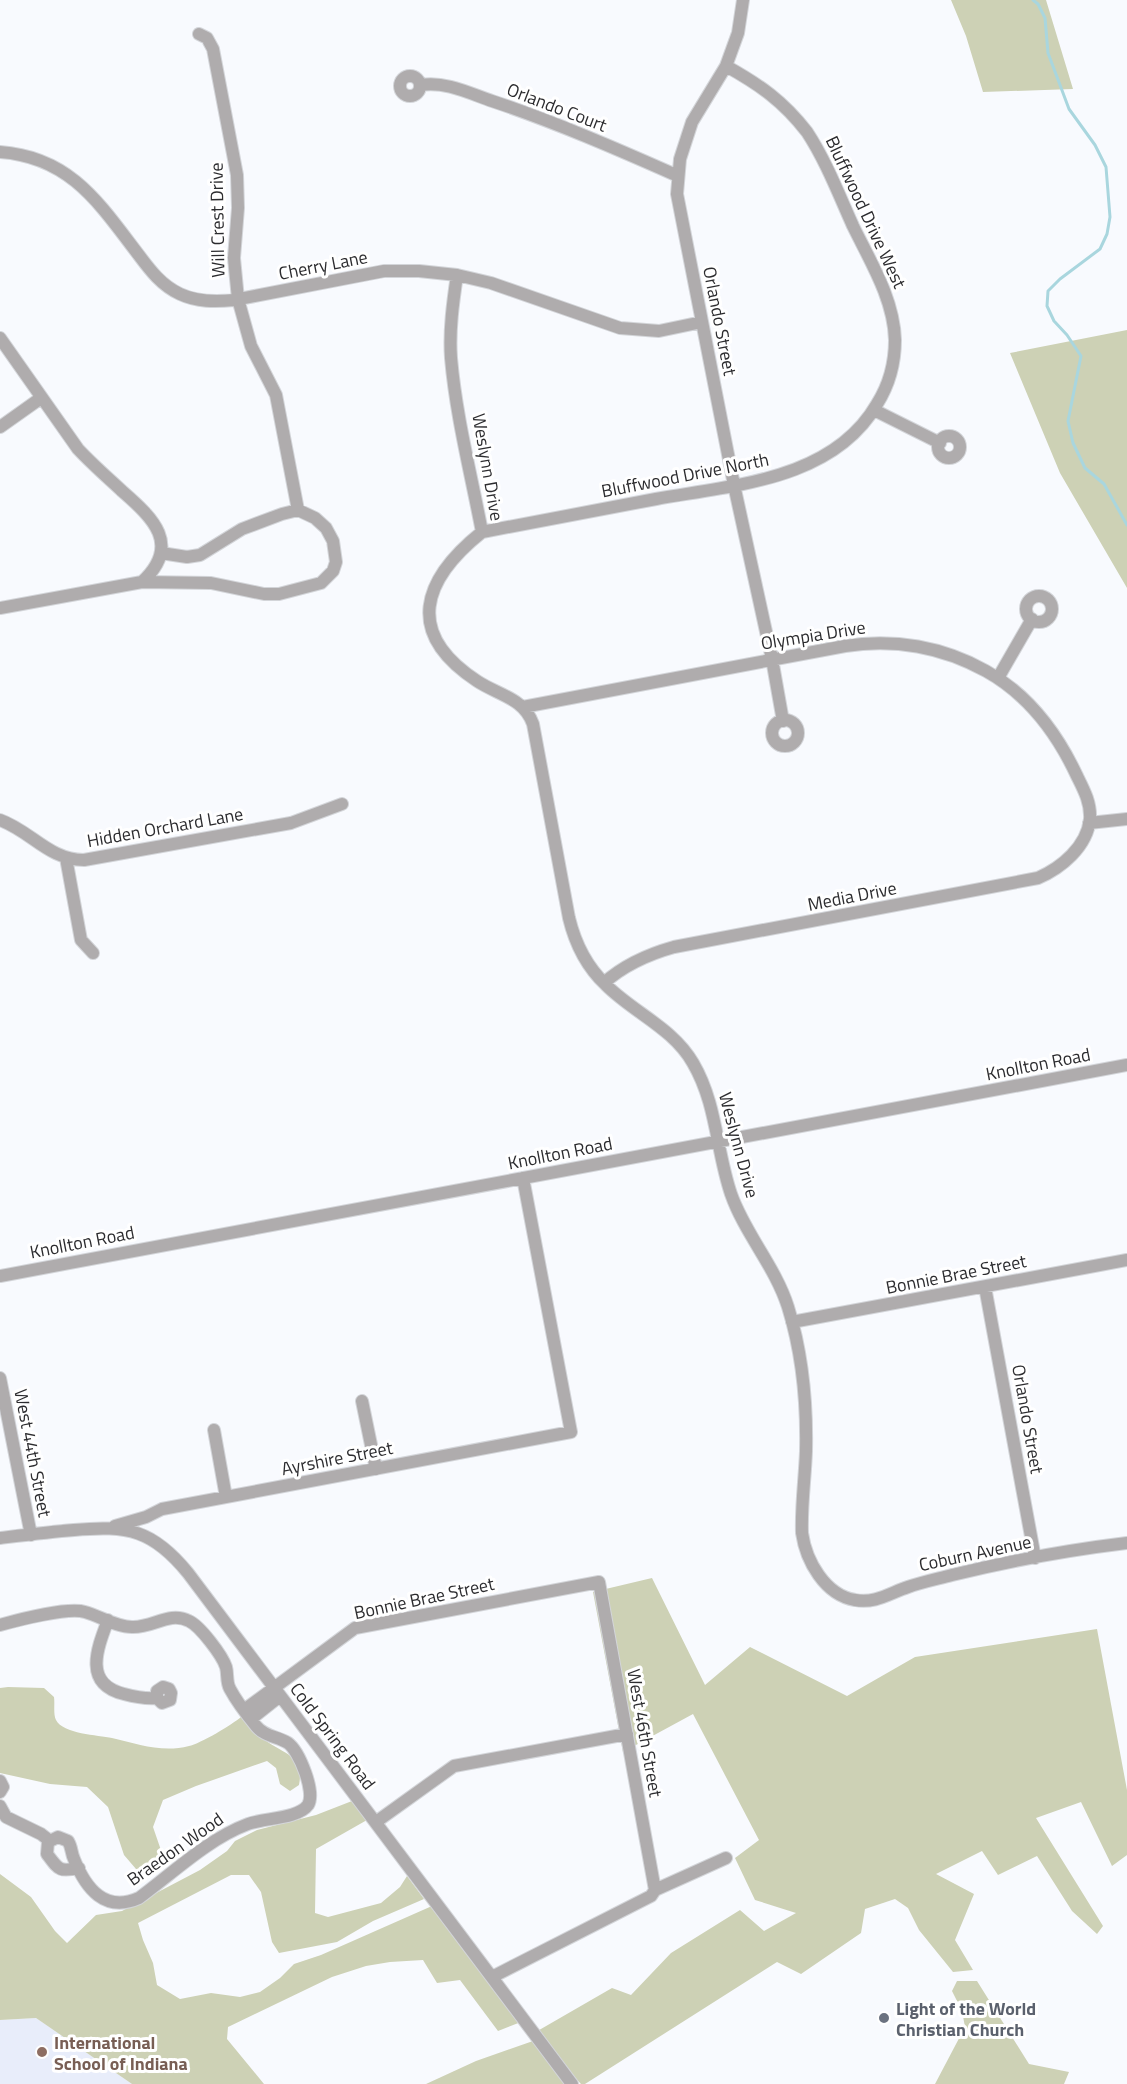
<svg xmlns="http://www.w3.org/2000/svg" width="1127" height="2084" font-family="'Titillium Web',sans-serif">
	<style>
		.built { fill: #e8edfa }
		.green { fill: #cdd1b5 }
		.lines { fill: none; stroke-linecap: round; stroke-linejoin: round }
		.stream { stroke: #a9d6de; stroke-width: 3 }
		.minor-casing { stroke: #d3d5d9; stroke-width: 14 }
		.minor { stroke: #afacad; stroke-width: 12 }
		.worship-dot { fill: #6b7280; stroke: #fff; stroke-width: 2 }
		.education-dot { fill: #8d6e63; stroke: #fff; stroke-width: 2 }
		.labels { text-anchor: middle; dominant-baseline: central; stroke-width: 6; stroke-linejoin: round; paint-order: stroke }
		.street-label { font-size: 18px; fill: #2c2c2f; stroke: #fff }
		.worship-label { font-size: 18px; font-weight: bold; fill: #5b616d; stroke: #fff; text-anchor: start }
		.education-label { font-size: 18px; font-weight: bold; fill: #785e54; stroke: #fff; text-anchor: start }
	</style>
	<rect width="100%" height="100%" fill="#f8fafe"/>
	<path class="built" d="M36 2018 132 2084H0V2020Z"/>
	<path class="green" d="M951 0H1046L1073 89 983 92 966 36Z
		M1127 330V588L1060 473 1010 353Z
		M652 1578 705 1685 750 1647 847 1696 915 1657 1097 1629 1127 1790V1855L1112 1866 1081 1802 1036 1818 1103 1926 1097 1934 1072 1911 1037 1856 998 1875 982 1851 936 1874 974 1894 955 1940 973 1970 953 1972 919 1930 908 1908 895 1899 865 1909 861 1933 801 1974 777 1962 585 2084H581L534 2033 612 1988 631 1995 671 1953 740 1910 764 1931 796 1913 755 1900 735 1858 759 1840 693 1714 623 1752 593 1592Z
		M8 1687 44 1688 54 1697C55 1704 53 1714 56 1720 63 1734 98 1735 112 1738 138 1744 162 1753 189 1746 200 1744 233 1724 241 1717 249 1724 256 1734 265 1740 283 1754 305 1755 299 1785L290 1791 280 1784 276 1768 267 1761 196 1786 163 1800 153 1827 164 1859 149 1871 136 1869 124 1855 108 1807 87 1787 50 1784 0 1773V1688Z
		M352 1801 367 1820 316 1849 315 1913 328 1917 381 1903 400 1887 407 1876 424 1899 373 1921 337 1942 279 1953 272 1942 261 1892 249 1875H231L138 1923 143 1940 153 1963 157 1985 180 1999 211 1993 240 1997 260 1992 280 1978 294 1964 321 1955 432 1906 521 2022 498 2031 460 1980 437 1983 423 1960 390 1962 366 1966 332 1977 228 2027 227 2039 264 2084H132L36 2018 0 2020V1874L31 1897 55 1931 67 1943 96 1915 122 1911 200 1870 227 1851 235 1841 257 1830 316 1815Z
		M957 1981H977L1029 2064 1069 2072 1064 2084H935L965 2027 962 2011 952 1991Z
		M533 2041 566 2084H426L476 2061Z"/>
	<g class="lines">
		<path class="stream" d="M1033 0 1038 4 1045 18 1048 53 1069 109 1095 145 1106 167 1110 217 1107 234 1100 249 1060 279 1048 291 1047 306 1054 321 1067 335 1081 356 1068 421 1073 443 1085 468 1104 484 1127 525"/>
		<g class="minor-casing">
			<path id="minor" d="M743 0 738 33 726 66 692 122 680 159 677 194 734 485 772 659 783 721
				M199 34 207 38 213 49 237 175 238 208 234 258 238 299 251 346 276 395 298 510
				M400 86a10 10 0 1 1 20 0a10 10 0 1 1-20 0Z
				M421 85C445 81 469 93 492 101 555 122 617 149 678 176
				M0 152C70 157 99 203 138 254 150 270 161 285 180 294 197 302 215 302 234 300L384 271H419L457 275 491 283 620 328 659 331 702 322
				M457 275C453 302 449 331 451 358 456 416 471 474 482 532 422 580 404 633 477 681 498 695 524 698 533 724L569 918C575 943 587 967 606 985 634 1013 673 1028 693 1063 717 1104 716 1150 731 1194 745 1234 775 1266 788 1307 802 1352 807 1404 806 1451 805 1479 801 1505 802 1533 806 1561 825 1595 855 1600 875 1604 890 1593 908 1587 922 1582 937 1579 952 1575 1009 1561 1069 1550 1127 1543
				M0 338 78 449C92 464 107 477 122 491 153 518 182 545 142 582L0 608
				M874 410 940 443
				M0 427 41 398
				M938 447a11 11 0 1 1 22 0a11 11 0 1 1-22 0Z
				M482 532C540 521 598 510 656 499 734 485 833 480 877 404 889 385 895 363 895 340 894 299 870 261 853 226 839 195 826 161 807 132 783 101 760 85 726 66
				M142 582 211 583 264 594H279L321 583 333 571 336 562 333 541 326 528 315 518 298 510 282 514 242 529 200 555 187 557 161 553
				M1026 609a13 13 0 1 1 26 0a13 13 0 1 1-26 0Z
				M998 678 1032 619
				M523 707 845 646C894 638 943 647 986 671 1029 695 1057 733 1077 776 1084 790 1091 803 1090 819 1087 847 1061 868 1038 878L674 947C649 954 624 965 604 983
				M772 733a13 13 0 1 1 26 0a13 13 0 1 1-26 0Z
				M0 820C31 831 49 860 84 860L291 823 342 804
				M1089 823 1127 819
				M66 858 81 940 93 953
				M0 1276 1127 1065
				M985 1287 1035 1558
				M792 1322 1127 1260
				M0 1378 31 1535
				M362 1401 376 1469
				M214 1430 226 1497
				M115 1526 146 1517 162 1509 571 1432 523 1178
				M0 1538C25 1535 49 1532 74 1530 128 1525 153 1530 188 1573L572 2084
				M108 1620C97 1649 83 1684 124 1694 135 1697 145 1699 157 1698L162 1703 170 1700 171 1693 169 1689 163 1687 157 1691V1698
				M0 1625C18 1620 68 1607 85 1612 100 1616 116 1627 132 1627 153 1628 169 1611 189 1621 200 1626 222 1655 226 1667 228 1674 226 1682 230 1689 237 1702 247 1715 256 1726 265 1737 277 1736 288 1743 299 1751 316 1792 308 1805 298 1819 264 1818 248 1824 208 1839 174 1872 139 1898 105 1913 86 1889 74 1859 71 1853 72 1847 68 1841L58 1837 48 1842 47 1854C59 1870 59 1872 79 1868
				M244 1710 355 1628 599 1582 655 1890
				M251 1719 280 1696
				M0 1781 3 1787 0 1792
				M0 1806 6 1817 41 1834 50 1841
				M376 1822 454 1766 627 1734
				M492 1977 651 1896 655 1890 726 1858"/>
		</g>
		<use href="#minor" class="minor"/>
	</g>
	<circle class="worship-dot" cx="884" cy="2018" r="6"/>
	<circle class="education-dot" cx="42" cy="2052" r="6"/>
	<g class="labels">
		<g class="street-label">
			<text transform="translate(557 107) rotate(21)">Orlando Court</text>
			<text transform="translate(866 212) rotate(65)">Bluffwood Drive West</text>
			<text transform="translate(217 220) rotate(-91)">Will Crest Drive</text>
			<text transform="translate(323 265) rotate(-11)">Cherry Lane</text>
			<text transform="translate(720 321) rotate(79)">Orlando Street</text>
			<text transform="translate(488 467) rotate(80)">Weslynn Drive</text>
			<text transform="translate(685 475) rotate(-11)">Bluffwood Drive North</text>
			<text transform="translate(813 635) rotate(-9)">Olympia Drive</text>
			<text transform="translate(165 827) rotate(-10)">Hidden Orchard Lane</text>
			<text transform="translate(852 896) rotate(-11)">Media Drive</text>
			<text transform="translate(1038 1064) rotate(-11)">Knollton Road</text>
			<text transform="translate(739 1145) rotate(75)">Weslynn Drive</text>
			<text transform="translate(560 1153) rotate(-11)">Knollton Road</text>
			<text transform="translate(82 1242) rotate(-11)">Knollton Road</text>
			<text transform="translate(956 1274) rotate(-11)">Bonnie Brae Street</text>
			<text transform="translate(1028 1419) rotate(80)">Orlando Street</text>
			<text transform="translate(33 1453) rotate(79)">West 44th Street</text>
			<text transform="translate(337 1458) rotate(-11)">Ayrshire Street</text>
			<text transform="translate(975 1553) rotate(-12)">Coburn Avenue</text>
			<text transform="translate(424 1598) rotate(-12)">Bonnie Brae Street</text>
			<text transform="translate(645 1733) rotate(80)">West 46th Street</text>
			<text transform="translate(333 1736) rotate(53)">Cold Spring Road</text>
			<text transform="translate(175 1849) rotate(-35)">Braedon Wood</text>
		</g>
		<g class="worship-label">
			<text x="896" y="2008">Light of the World<tspan x="896" dy="21">Christian Church</tspan></text>
		</g>
		<g class="education-label">
			<text x="54" y="2042">International<tspan x="54" dy="21">School of Indiana</tspan></text>
		</g>
	</g>
</svg>
